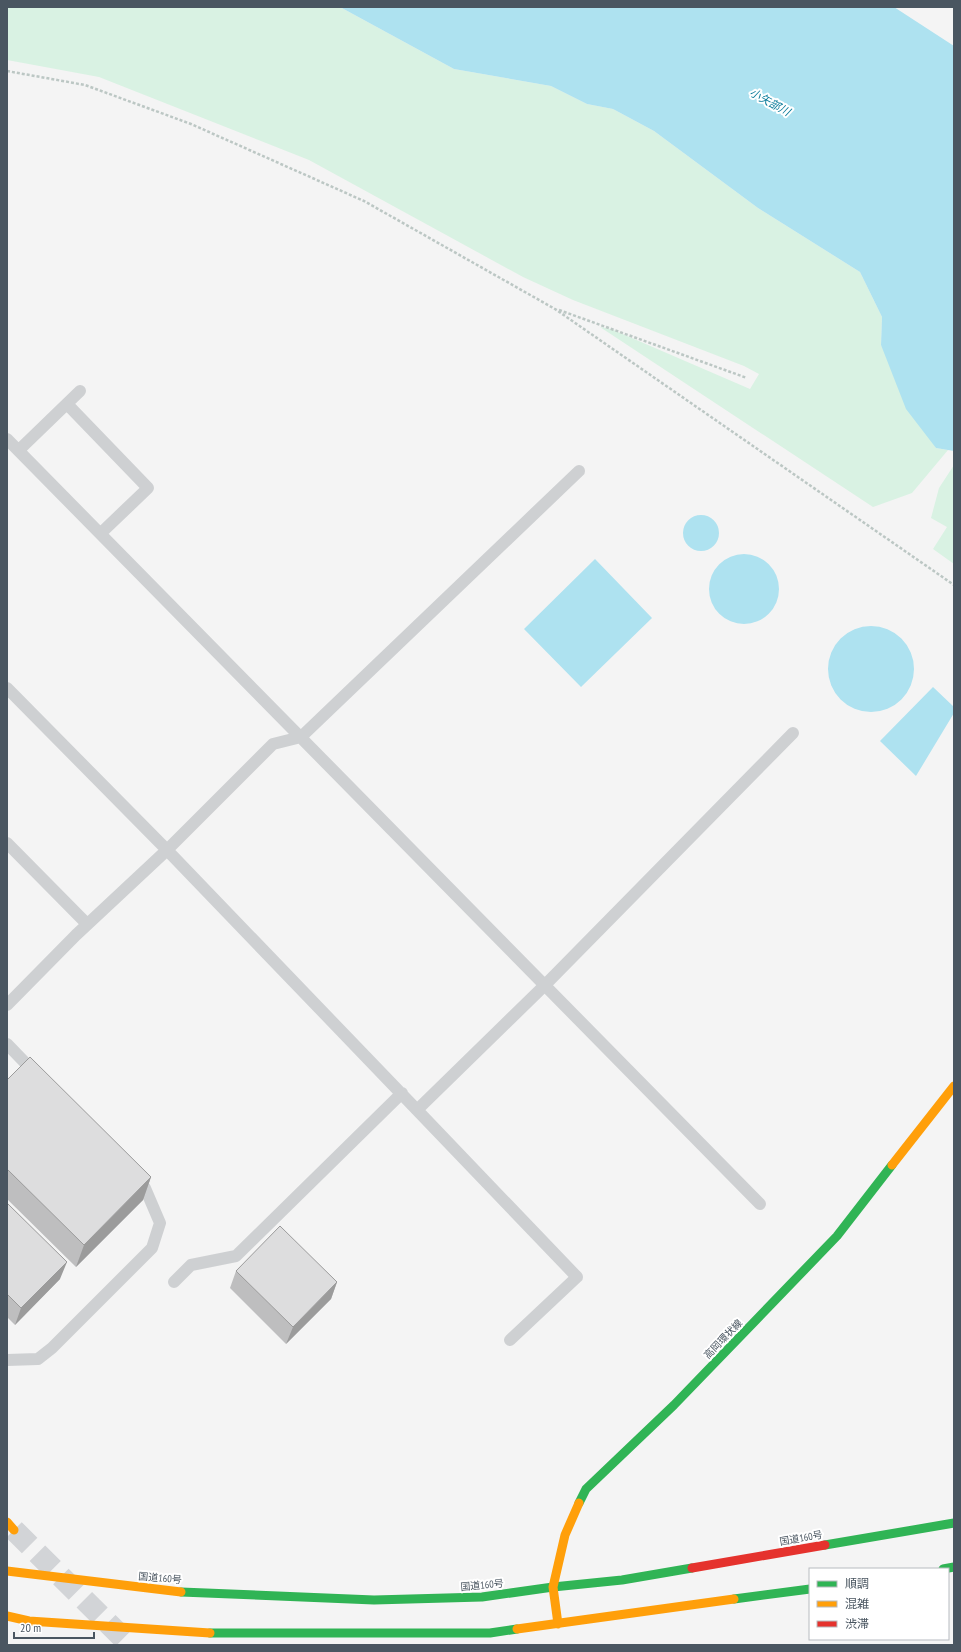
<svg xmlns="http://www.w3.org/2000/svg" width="961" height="1652" font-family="'PT Sans Narrow','Noto Sans JP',sans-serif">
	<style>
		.green { fill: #d9f2e3 }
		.water { fill: #aee2f0 }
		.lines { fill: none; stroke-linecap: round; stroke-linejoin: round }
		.secondary-tunnel { stroke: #d2d4d7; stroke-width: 22; stroke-dasharray: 22 11; stroke-linecap: butt }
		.path { stroke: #bcc7c4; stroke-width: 2.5; stroke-dasharray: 3 2; stroke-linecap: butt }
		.lane { stroke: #ced0d2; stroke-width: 12 }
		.fast { stroke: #30b455; stroke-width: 9 }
		.slow { stroke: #ff9f0a; stroke-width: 9 }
		.jam { stroke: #e5322d; stroke-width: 9 }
		.wall { fill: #bebebf }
		.shaded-wall { fill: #9b9b9b }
		.building { fill: #ddddde; stroke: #9b9b9b }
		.labels { text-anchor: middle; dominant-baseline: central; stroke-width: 4; stroke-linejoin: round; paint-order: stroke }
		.street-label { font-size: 10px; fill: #4a5661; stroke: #fff }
		.water-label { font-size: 11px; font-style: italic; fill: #0c7c9b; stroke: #fff }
	</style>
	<rect width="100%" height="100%" fill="#f4f4f4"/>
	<path class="green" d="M7 7H340L454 69 551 86 587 104 613 109 654 131 758 208 860 272 882 317 881 345 936 448 948 450 912 493 873 507 600 327 611 329 750 389 759 374 744 366 573 300 523 277 309 160 99 77 7 60Z
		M954 465V564L933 549 947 527 931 518 939 488Z"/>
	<path class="water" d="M340 7H894L954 46V451L936 448 906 409 881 345 882 317 860 272 758 208 654 131 613 109 587 104 551 86 454 69Z
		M683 533a18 18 0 1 1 36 0a18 18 0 1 1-36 0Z
		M709 589a35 35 0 1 1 70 0a35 35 0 1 1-70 0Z
		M595 559 652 618 581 687 524 629Z
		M828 669a43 43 0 1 1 86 0a43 43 0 1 1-86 0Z
		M933 687 954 707V713L916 776 880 741Z"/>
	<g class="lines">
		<path class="secondary-tunnel" d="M14 1530 130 1645"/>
		<path class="path" d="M7 71 85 85 191 124 364 201 555 309 954 585
			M559 310 747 378"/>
		<path class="lane" d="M67 404 148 488 101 533
			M7 439 760 1204
			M19 450 80 391
			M7 688 167 850 417 1110 545 985 793 733
			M7 843 87 924
			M7 1005 76 935 167 850 273 744 301 737 579 471
			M7 1044 35 1073
			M417 1110 577 1277 510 1340
			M174 1282 191 1265 236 1256 402 1093
			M7 1360 38 1359 52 1348 152 1248 160 1223 145 1188 136 1179"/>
		<path class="fast" d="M579 1503 586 1489 674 1405 837 1236 892 1165
			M825 1545 954 1523
			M943 1569 954 1567
			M181 1592 374 1600 482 1597 553 1587 622 1580 692 1568
			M734 1599 810 1589
			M210 1633H490L517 1629"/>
		<path class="slow" d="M892 1165 954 1086
			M7 1522 14 1530
			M7 1571 181 1592
			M7 1616 29 1621 210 1633
			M558 1624 553 1587 565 1535 579 1503
			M517 1629 734 1599"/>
		<path class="jam" d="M692 1568 825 1545"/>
	</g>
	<path class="wall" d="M7 1080 151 1177 143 1200 76 1267 7 1199Z
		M7 1204 60 1279 15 1325 7 1317Z
		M236 1271 337 1282 331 1299 286 1344 230 1288Z"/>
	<path class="shaded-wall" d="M151 1177 143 1200 76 1267 84 1245Z
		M67 1262 60 1279 15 1325 21 1308Z
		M337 1282 331 1299 286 1344 293 1327Z"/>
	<path class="building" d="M30 1057 151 1177 84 1245 7 1169V1080Z
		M7 1203 67 1262 21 1308 7 1294Z
		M280 1226 337 1282 293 1327 236 1271Z"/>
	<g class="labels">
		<g class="street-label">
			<text transform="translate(723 1339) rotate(-46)">高岡環状線</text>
			<text transform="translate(801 1538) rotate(-10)">国道160号</text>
			<text transform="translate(160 1578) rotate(5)">国道160号</text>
			<text transform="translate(482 1585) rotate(-5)">国道160号</text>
		</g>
		<g class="water-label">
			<text transform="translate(770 102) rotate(29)">小矢部川</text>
		</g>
	</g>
	<rect width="961" height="1652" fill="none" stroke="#4a5661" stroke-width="16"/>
	<rect x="809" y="1568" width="140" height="72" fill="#ffffff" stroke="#b7bbc0"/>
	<rect x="817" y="1581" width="20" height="6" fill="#30b455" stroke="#b7bbc0"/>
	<text x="845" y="1588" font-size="12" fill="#4a5661">順調</text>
	<rect x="817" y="1601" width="20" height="6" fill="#ff9f0a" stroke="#b7bbc0"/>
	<text x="845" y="1608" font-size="12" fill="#4a5661">混雑</text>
	<rect x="817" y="1621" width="20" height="6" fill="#e5322d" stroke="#b7bbc0"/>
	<text x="845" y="1628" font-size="12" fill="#4a5661">渋滞</text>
	<path d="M14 1632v6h80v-6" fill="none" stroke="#4a5661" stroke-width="2"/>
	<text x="20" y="1632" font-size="12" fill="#4a5661" stroke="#ffffff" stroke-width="3" paint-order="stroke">20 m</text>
</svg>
